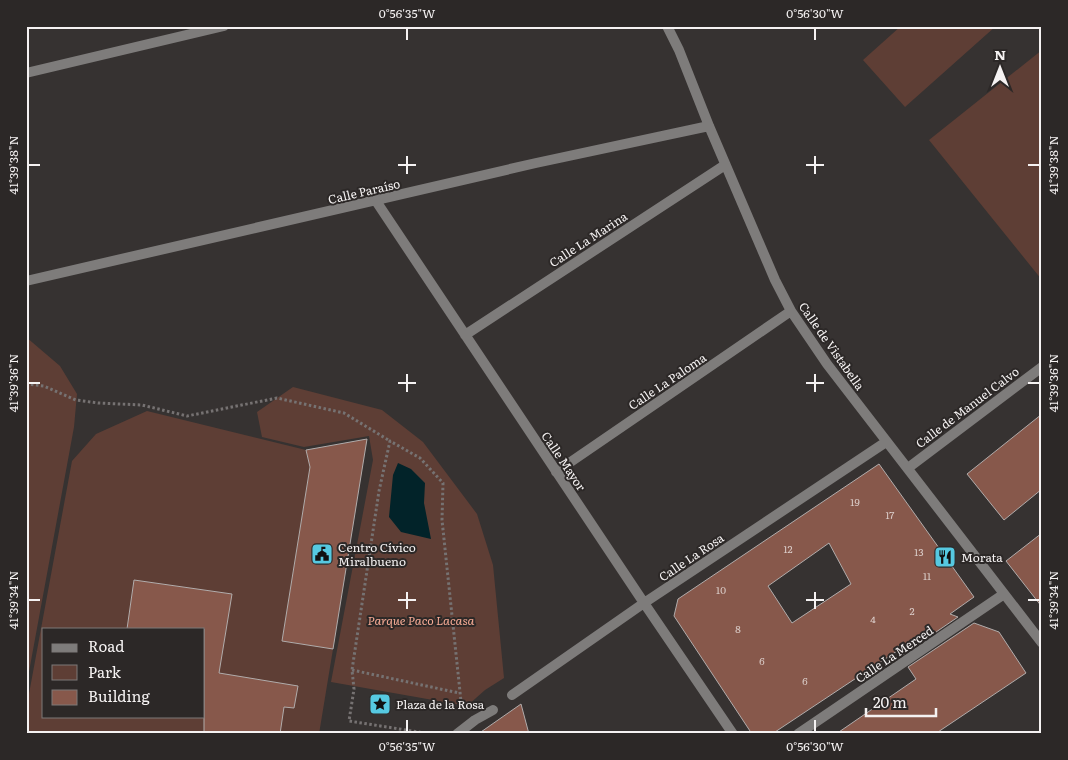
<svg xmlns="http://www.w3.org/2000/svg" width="1068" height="760" font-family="Literata,serif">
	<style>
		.green { fill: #5e3e35; fill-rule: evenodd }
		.water { fill: #022329 }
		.building { fill: #87584b; stroke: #b1acab; fill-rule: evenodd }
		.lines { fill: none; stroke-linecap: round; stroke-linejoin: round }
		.path { stroke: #767272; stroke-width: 3; stroke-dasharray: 2.5 2.5; stroke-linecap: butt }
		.pedestrian { stroke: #7e7c7b; stroke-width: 10 }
		.minor { stroke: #7e7c7b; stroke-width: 10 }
		.ticks { fill: none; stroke: #f5f2f2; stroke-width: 2 }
		.labels { text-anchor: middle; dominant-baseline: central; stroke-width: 4; stroke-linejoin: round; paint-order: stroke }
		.number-label { font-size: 10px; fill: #daccc8 }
		.street-label { font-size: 12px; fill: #f5f2f2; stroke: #2c2827 }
		.poi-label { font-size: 12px; fill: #f5f2f2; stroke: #2c2827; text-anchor: start }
		.park-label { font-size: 12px; font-style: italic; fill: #f7ab95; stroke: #2c2827 }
		.neatline { fill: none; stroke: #f5f2f2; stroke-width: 2 }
		.ticks-label { font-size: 12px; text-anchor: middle; fill: #f5f2f2 }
	</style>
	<rect width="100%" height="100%" fill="#363231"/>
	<path class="green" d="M901 26H996L905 107 863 60Z
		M1042 50V280L929 140Z
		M26 337 60 366 77 394 74 427 26 688Z
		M293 387 382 410 423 442 477 514 493 565 504 678 485 690 467 706 331 682 373 460 369 436 304 447 262 437 257 412Z
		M147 411 306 450 310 467 282 641 333 649 319 734H26V710L72 461 96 434ZM44 629H204V716H44Z"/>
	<path class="water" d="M398 463 411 469 425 483 424 503 431 539 401 532 389 517 393 475Z"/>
	<path class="building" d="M1042 414V489L1004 520 967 474Z
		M367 439 333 649 282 641 310 467 306 450Z
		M879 464 974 597 950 614 958 617 901 656 897 651 772 734H752L674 616 678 599ZM829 543 851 584 792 623 768 586Z
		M1042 533V607L1006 561Z
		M134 580 232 594 219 673 298 686 294 708 284 707 280 734H204V629H127Z
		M974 623 999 632 1026 673 935 734H836L916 679 908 667Z
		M521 704 529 734H478Z"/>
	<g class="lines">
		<path class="path" d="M26 384 44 386 76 400 98 403 142 405 187 416 277 398 344 413 390 441
			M352 670 459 693
			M431 734 349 721 354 689 352 670 379 491 390 441 420 458 443 483 442 520 462 711"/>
		<path class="pedestrian" d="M457 734 475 720 493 710"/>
		<path class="minor" d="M667 26 679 50 709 126 775 280 791 311 827 364 1042 643
			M26 73 224 26
			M376 201 644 603 733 734
			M26 281 536 163 709 126
			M465 335 725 165
			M908 468 1042 367
			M556 472 791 311
			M512 695 644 603 886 442
			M798 734 1004 594"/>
	</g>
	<path class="ticks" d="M407 28V40M815 28V40M407 156V174M815 156V174M28 165H40M398 165H416M806 165H824M1028 165H1040M407 374V392M815 374V392M28 383H40M398 383H416M806 383H824M1028 383H1040M407 592V609M815 592V609M28 600H40M398 600H416M806 600H824M1028 600H1040M407 720V732M815 720V732"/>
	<defs>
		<g id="civic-square" transform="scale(1.125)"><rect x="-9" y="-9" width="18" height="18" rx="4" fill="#56c9e1" stroke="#2c2827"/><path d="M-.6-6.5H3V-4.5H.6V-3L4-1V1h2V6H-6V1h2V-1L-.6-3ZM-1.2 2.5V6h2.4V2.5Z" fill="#111"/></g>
		<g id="restaurant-square" transform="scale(1.125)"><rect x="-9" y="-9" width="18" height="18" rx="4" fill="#56c9e1" stroke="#2c2827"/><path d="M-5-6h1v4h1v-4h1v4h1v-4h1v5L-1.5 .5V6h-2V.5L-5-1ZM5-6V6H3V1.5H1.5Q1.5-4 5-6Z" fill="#111"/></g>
		<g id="sight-square" transform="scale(1.125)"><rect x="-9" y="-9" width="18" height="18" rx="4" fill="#56c9e1" stroke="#2c2827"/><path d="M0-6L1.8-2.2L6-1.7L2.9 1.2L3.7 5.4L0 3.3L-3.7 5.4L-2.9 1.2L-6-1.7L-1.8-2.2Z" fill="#111"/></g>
	</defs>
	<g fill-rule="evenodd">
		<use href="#civic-square" x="322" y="554"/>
		<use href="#restaurant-square" x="945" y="557"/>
		<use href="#sight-square" x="380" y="704"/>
	</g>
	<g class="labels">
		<g class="number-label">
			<text x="855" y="501">19</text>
			<text x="890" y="514">17</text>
			<text x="788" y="548">12</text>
			<text x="919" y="551">13</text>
			<text x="927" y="575">11</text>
			<text x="721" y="589">10</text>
			<text x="912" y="610">2</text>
			<text x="873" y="618">4</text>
			<text x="738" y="628">8</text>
			<text x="762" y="660">6</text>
			<text x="805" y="680">6</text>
		</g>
		<g class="street-label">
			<text transform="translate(364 191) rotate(-13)">Calle Paraíso</text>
			<text transform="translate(588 239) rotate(-33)">Calle La Marina</text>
			<text transform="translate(832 346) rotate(55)">Calle de Vistabella</text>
			<text transform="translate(667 381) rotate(-34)">Calle La Paloma</text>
			<text transform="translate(967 407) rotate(-37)">Calle de Manuel Calvo</text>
			<text transform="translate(564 461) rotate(56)">Calle Mayor</text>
			<text transform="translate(691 557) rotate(-34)">Calle La Rosa</text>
			<text transform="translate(894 654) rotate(-34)">Calle La Merced</text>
		</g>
		<g class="poi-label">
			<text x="338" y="547">Centro Cívico<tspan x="338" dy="14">Miralbueno</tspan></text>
			<text x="961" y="557">Morata</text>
			<text x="396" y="704">Plaza de la Rosa</text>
		</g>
		<g class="park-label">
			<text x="421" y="620">Parque Paco Lacasa</text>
		</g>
	</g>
	<rect width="1068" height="760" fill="none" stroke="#2c2827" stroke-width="55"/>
	<rect x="42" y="628" width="162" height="90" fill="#2c2827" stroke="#7c7978"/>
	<rect x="52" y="644" width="25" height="8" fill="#7e7c7b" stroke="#7c7978"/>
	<text x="88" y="652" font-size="15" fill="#f5f2f2">Road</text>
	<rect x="52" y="665" width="25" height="15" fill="#5e3e35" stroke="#7c7978"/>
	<text x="88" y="678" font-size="15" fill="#f5f2f2">Park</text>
	<rect x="52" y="690" width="25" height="15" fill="#87584b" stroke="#7c7978"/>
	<text x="88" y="702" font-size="15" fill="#f5f2f2">Building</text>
	<g transform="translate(1000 68)" stroke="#2c2827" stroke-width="4" paint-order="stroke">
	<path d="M0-4L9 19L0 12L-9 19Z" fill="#f5f2f2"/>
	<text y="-8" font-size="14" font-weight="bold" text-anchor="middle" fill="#f5f2f2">N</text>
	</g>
	<path d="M866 708v8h70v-8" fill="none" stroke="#f5f2f2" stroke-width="2.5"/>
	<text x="873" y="708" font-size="15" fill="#f5f2f2" stroke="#2c2827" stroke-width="4" paint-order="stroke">20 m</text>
	<rect x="28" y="28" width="1012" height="704" class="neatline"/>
	<g class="ticks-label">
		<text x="407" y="18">0°56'35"W</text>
		<text x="815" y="18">0°56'30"W</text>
		<text transform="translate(14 165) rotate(-90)" y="4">41°39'38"N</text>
		<text transform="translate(1054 165) rotate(-90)" y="4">41°39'38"N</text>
		<text transform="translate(14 383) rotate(-90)" y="4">41°39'36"N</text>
		<text transform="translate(1054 383) rotate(-90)" y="4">41°39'36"N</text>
		<text transform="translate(14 600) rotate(-90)" y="4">41°39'34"N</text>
		<text transform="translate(1054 600) rotate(-90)" y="4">41°39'34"N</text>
		<text x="407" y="751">0°56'35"W</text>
		<text x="815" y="751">0°56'30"W</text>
	</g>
</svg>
